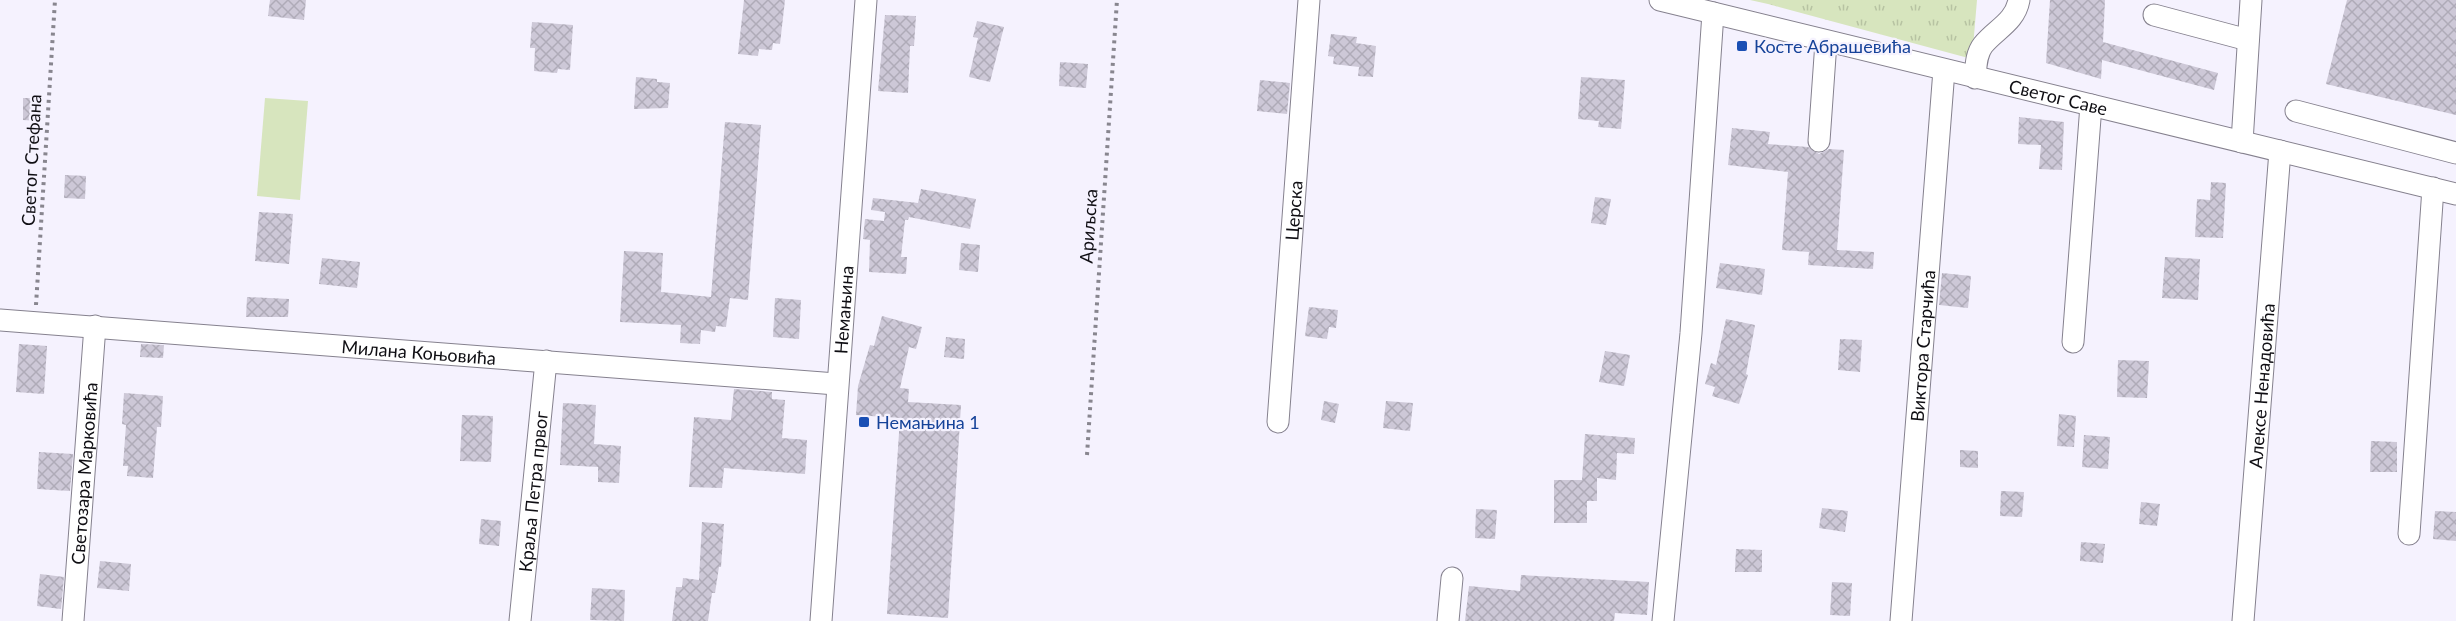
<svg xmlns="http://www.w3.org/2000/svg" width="2456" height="621" font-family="Lato,sans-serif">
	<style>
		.grass { fill: url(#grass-tufts) }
		.pitch { fill: #d7e5be }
		.building { fill: url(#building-cross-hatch) }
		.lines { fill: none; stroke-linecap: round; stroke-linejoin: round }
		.minor-casing { stroke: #85818e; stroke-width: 23 }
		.path { stroke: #88868f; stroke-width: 4; stroke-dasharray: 3 4.5; stroke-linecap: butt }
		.minor { stroke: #fff; stroke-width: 21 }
		.transit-dot { fill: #1a4fb4; stroke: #f5f2fe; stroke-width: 2 }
		.labels { text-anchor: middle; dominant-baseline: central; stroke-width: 4.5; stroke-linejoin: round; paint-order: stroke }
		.transit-label { font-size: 18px; fill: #164399; stroke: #f5f2fe; text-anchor: start }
		.street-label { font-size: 18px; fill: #0f0e13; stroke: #f5f2fe }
	</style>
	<defs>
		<pattern id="grass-tufts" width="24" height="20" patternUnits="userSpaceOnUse" patternTransform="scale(1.5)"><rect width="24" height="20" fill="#d7e5be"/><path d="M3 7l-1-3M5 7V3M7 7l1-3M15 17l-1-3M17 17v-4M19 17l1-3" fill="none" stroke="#b7c3a2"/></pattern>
		<pattern id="building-cross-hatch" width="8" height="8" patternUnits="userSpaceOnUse" patternTransform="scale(1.5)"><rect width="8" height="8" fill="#cdc8d7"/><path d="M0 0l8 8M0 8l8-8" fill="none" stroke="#afabb8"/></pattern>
	</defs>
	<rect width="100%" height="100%" fill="#f5f2fe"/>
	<path class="grass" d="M1750 0H1977L1972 59 1768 4Z"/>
	<path class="pitch" d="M265 98 308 101 300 200 257 196Z"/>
	<path class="building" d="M270 0H306L304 20 268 16Z
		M744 0H785L780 44 773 43 772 50 759 49 758 56 738 54Z
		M2050 0H2105L2103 42 2218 73 2214 90 2102 60 2101 79 2046 63Z
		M2347 0H2456V115L2326 84Z
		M885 15 916 16 914 46H910L908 93 878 91Z
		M977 21 1004 27 990 82 969 77 978 38 973 37Z
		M532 22 573 25 570 70 558 69 557 73 534 71 535 48H530Z
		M1331 34 1357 37 1356 43 1376 46 1373 77 1358 76 1359 67 1333 64 1334 57 1328 56Z
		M1060 62 1088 64 1086 88 1059 86Z
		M636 77 657 79V82L670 83 668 108 634 109Z
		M1581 77 1625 80 1621 129 1598 127 1599 121 1578 119Z
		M1260 80 1290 83 1287 114 1257 111Z
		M23 98H39V121L23 120Z
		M2019 117 2064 122 2062 170 2039 169 2041 145 2018 144Z
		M725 122 761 125 748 300 730 298 726 327 716 326 715 332 701 330 700 344 680 343 681 325 620 322 624 251 663 253 661 292 711 297Z
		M1732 128 1770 132 1768 144 1808 147 1819 154 1829 149 1844 150 1837 250 1874 252 1873 269 1808 265 1809 252 1782 250 1788 172 1728 165Z
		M65 175 86 176 85 199 64 198Z
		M2211 182 2226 183 2223 238 2195 237 2197 199 2210 200Z
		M921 189 976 199 970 229 909 217 908 220H905L901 257H907L906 274 869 272 870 240 863 239 865 219 884 221 885 212 871 210 873 198 918 203Z
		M1595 197 1611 199 1606 225 1591 223Z
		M259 212 293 214 289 264 255 261Z
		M961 243 980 245 978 272 959 270Z
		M2165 257 2200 259 2198 300 2162 298Z
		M322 258 360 262 357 288 319 284Z
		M1720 263 1765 269 1762 295 1716 288Z
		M1942 273 1971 276 1968 308 1939 305Z
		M247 297 289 299 288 317H246Z
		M775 298 801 300 799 339 773 337Z
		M1309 307 1338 310 1336 328 1329 327 1327 339 1305 336Z
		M882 316 922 327 916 349 909 347 900 388 909 389 908 402 961 405 948 618 887 614 900 418 856 415 858 386 870 345 874 346Z
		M1726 319 1755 325 1746 374 1748 375 1739 404 1712 396 1715 387 1705 384 1711 363 1716 365Z
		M946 337 965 339 964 359 944 357Z
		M1840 339 1862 340 1860 372 1838 370Z
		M19 344 47 346 44 394 16 392Z
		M141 344 164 345 163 358 140 357Z
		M1605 351 1630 355 1624 386 1599 382Z
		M2118 360 2149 361 2147 398 2117 397Z
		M734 389 772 392V399L785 400 782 438 807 440 805 474 724 468 722 488 689 487 694 417 731 420Z
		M124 393 163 396 161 427H157L153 478 127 476 128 466H123L126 425 122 424Z
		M1324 401 1339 404 1335 423 1321 420Z
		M1386 401 1413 403 1410 431 1383 428Z
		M563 403 596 405 594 444 621 446 619 483 598 482V467L560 465Z
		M2059 414 2076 416 2074 447 2057 446Z
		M462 415 493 416 491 462 460 461Z
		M1585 434 1635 438 1634 454 1617 453 1616 480 1597 478V501H1587V523H1554V480H1582Z
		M2084 435 2110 437 2108 469 2082 467Z
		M2371 441 2397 442V472H2370Z
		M1960 450 1978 451V468L1960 467Z
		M39 452 73 454 70 491 37 489Z
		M2001 491 2024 492 2022 517 2000 516Z
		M2141 502 2160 504 2157 526 2139 524Z
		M1822 508 1848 511 1845 532 1819 528Z
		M1476 509 1497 510 1495 539 1475 538Z
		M2435 511 2456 512V541L2433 539Z
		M481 519 501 521 499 546 479 544Z
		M702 522 724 524 721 567H719L715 593H712L708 621H672L676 587H682L683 578 699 580Z
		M2081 542 2105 544 2103 563 2080 561Z
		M1736 549 1762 550V572H1735Z
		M100 561 131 564 129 591 97 588Z
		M40 574 64 577 61 609 37 606Z
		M1521 575 1649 582 1647 615 1615 613 1614 621H1465L1469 586 1520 591Z
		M1832 582 1852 583 1850 616 1830 615Z
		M592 588 625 590 624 621 590 620Z"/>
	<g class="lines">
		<g class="minor-casing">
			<g id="minor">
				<path id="s1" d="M1660 0 2456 194"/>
				<path d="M2154 15 2248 40"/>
				<path d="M1975 78C1976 66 1976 54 1983 45 1996 29 2015 22 2019 0"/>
				<path d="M2296 111 2456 153"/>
				<path d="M1819 141 1826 42"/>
				<path d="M2242 142 2251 0"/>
				<path id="s2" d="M0 320 836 384"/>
				<path d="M2073 342 2091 105"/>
				<path id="s3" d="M1278 422 1309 0"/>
				<path d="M2409 534 2433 188"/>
				<path id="s4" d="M73 621 95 326"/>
				<path id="s5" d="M520 621 546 361"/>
				<path id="s6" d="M821 621 866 0"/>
				<path d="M1448 621 1452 578"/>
				<path d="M1663 621 1691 333 1713 13"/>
				<path id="s7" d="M1901 621 1944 70"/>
				<path id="s8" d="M2243 621 2280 151"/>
			</g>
		</g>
		<path class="path" d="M36 305 55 0
			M1087 455 1117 0"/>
		<use href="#minor" class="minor"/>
	</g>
	<g class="transit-dot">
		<rect x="1736" y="40" width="12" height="12" rx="3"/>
		<rect x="858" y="416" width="12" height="12" rx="3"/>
	</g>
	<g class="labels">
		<g class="transit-label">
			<text x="1754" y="46">Косте Абрашевића</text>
			<text x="876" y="422">Немањина 1</text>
		</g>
		<g class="street-label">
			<text stroke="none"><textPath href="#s1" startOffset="410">Светог Саве</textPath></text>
			<text transform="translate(31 160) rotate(-87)">Светог Стефана</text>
			<text stroke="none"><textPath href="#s3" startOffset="212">Церска</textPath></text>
			<text transform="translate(1088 226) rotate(-86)">Ариљска</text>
			<text stroke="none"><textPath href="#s6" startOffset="312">Немањина</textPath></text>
			<text stroke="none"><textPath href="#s7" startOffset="276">Виктора Старчића</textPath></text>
			<text stroke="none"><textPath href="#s2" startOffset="420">Милана Коњовића</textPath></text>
			<text stroke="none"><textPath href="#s8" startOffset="236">Алексе Ненадовића</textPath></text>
			<text stroke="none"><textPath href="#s4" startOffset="148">Светозара Марковића</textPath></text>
			<text stroke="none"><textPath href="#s5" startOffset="130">Краља Петра првог</textPath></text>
		</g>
	</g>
</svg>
